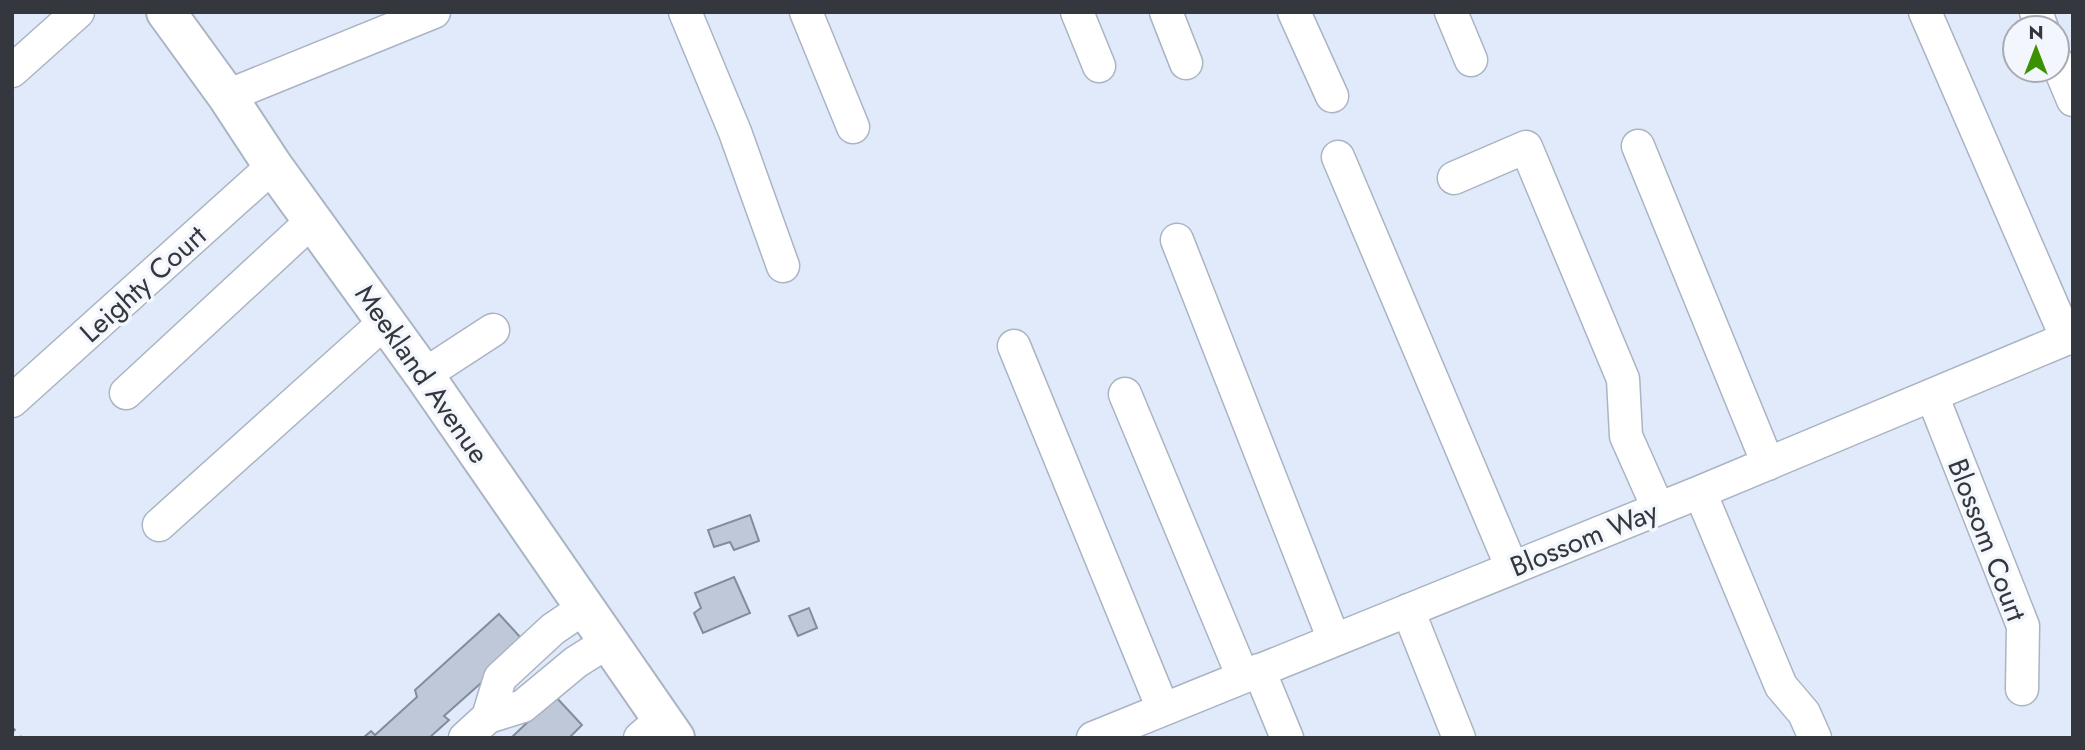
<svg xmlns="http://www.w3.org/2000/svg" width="2085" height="750" font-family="Jost,sans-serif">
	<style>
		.building { fill: #bec8d8; stroke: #838c9b; stroke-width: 2 }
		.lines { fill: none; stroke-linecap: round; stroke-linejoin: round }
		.minor-casing { stroke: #aab4c3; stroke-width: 35 }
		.major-casing { stroke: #aab4c3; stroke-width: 42 }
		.minor { stroke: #fff; stroke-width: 32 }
		.major { stroke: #fff; stroke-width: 38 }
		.rail { stroke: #828893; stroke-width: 5; stroke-dasharray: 3.5 7; stroke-linecap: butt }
		.labels { text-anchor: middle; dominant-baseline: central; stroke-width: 7; stroke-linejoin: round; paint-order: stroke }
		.street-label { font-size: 28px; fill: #34383e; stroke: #f3f7fd }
	</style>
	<rect width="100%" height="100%" fill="#e0eafa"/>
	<path class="building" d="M750 515 759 541 734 550 730 542 714 547 708 530Z
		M734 577 750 613 703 633 694 613 701 608 695 593Z
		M809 608 817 628 798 636 789 616Z
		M499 614 521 638 499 667 444 716 449 720 429 738H363L371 731 375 735 417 697 415 690Z
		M555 696 582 725 569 738H511Z"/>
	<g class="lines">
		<g class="minor-casing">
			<path id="minor" d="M685 12 735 132 783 266
				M806 12 853 127
				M1077 12 1099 66
				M1166 12 1186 63
				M1294 12 1332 96
				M1451 12 1471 60
				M1925 12 2067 339
				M2036 12 2042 28
				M2057 62 2073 100
				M12 71 78 12
				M227 96 434 12
				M1638 146 1768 464
				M1338 157 1512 568
				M1454 178 1526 147 1623 379 1626 436 1658 508
				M1177 240 1334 640
				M1014 346 1163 709
				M424 375 493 330
				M126 393 313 220
				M1125 394 1243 677
				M1932 395 2023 626 2022 689
				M12 401 273 166
				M1700 492 1781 686 1804 713 1815 738
				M159 525 386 321
				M1408 610 1459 738
				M1259 670 1287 738
				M488 717 523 706 576 662 608 642
				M465 738 488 717 500 678 553 629 584 608
				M640 738 662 719
				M1093 738 1700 492 2073 336"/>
		</g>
		<g class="major-casing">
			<path id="major" d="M166 12 227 96 273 166 424 375 675 738"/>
		</g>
		<use href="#minor" class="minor"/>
		<use href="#major" class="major"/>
		<path class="rail" d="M12 729 20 738"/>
	</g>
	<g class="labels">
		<g class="street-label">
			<text transform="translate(143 284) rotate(-42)">Leighty Court</text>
			<text transform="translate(422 374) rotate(55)">Meekland Avenue</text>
			<text transform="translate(1584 539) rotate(-22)">Blossom Way</text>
			<text transform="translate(1987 540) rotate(69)">Blossom Court</text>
		</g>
	</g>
	<rect width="2085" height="750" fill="none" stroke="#34383e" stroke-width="28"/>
	<g transform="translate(2036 49)"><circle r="33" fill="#f3f7fd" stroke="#a7abb1" stroke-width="2"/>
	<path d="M0-5L12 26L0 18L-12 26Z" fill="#3b9201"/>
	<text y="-10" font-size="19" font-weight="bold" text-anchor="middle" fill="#34383e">N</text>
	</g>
</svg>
